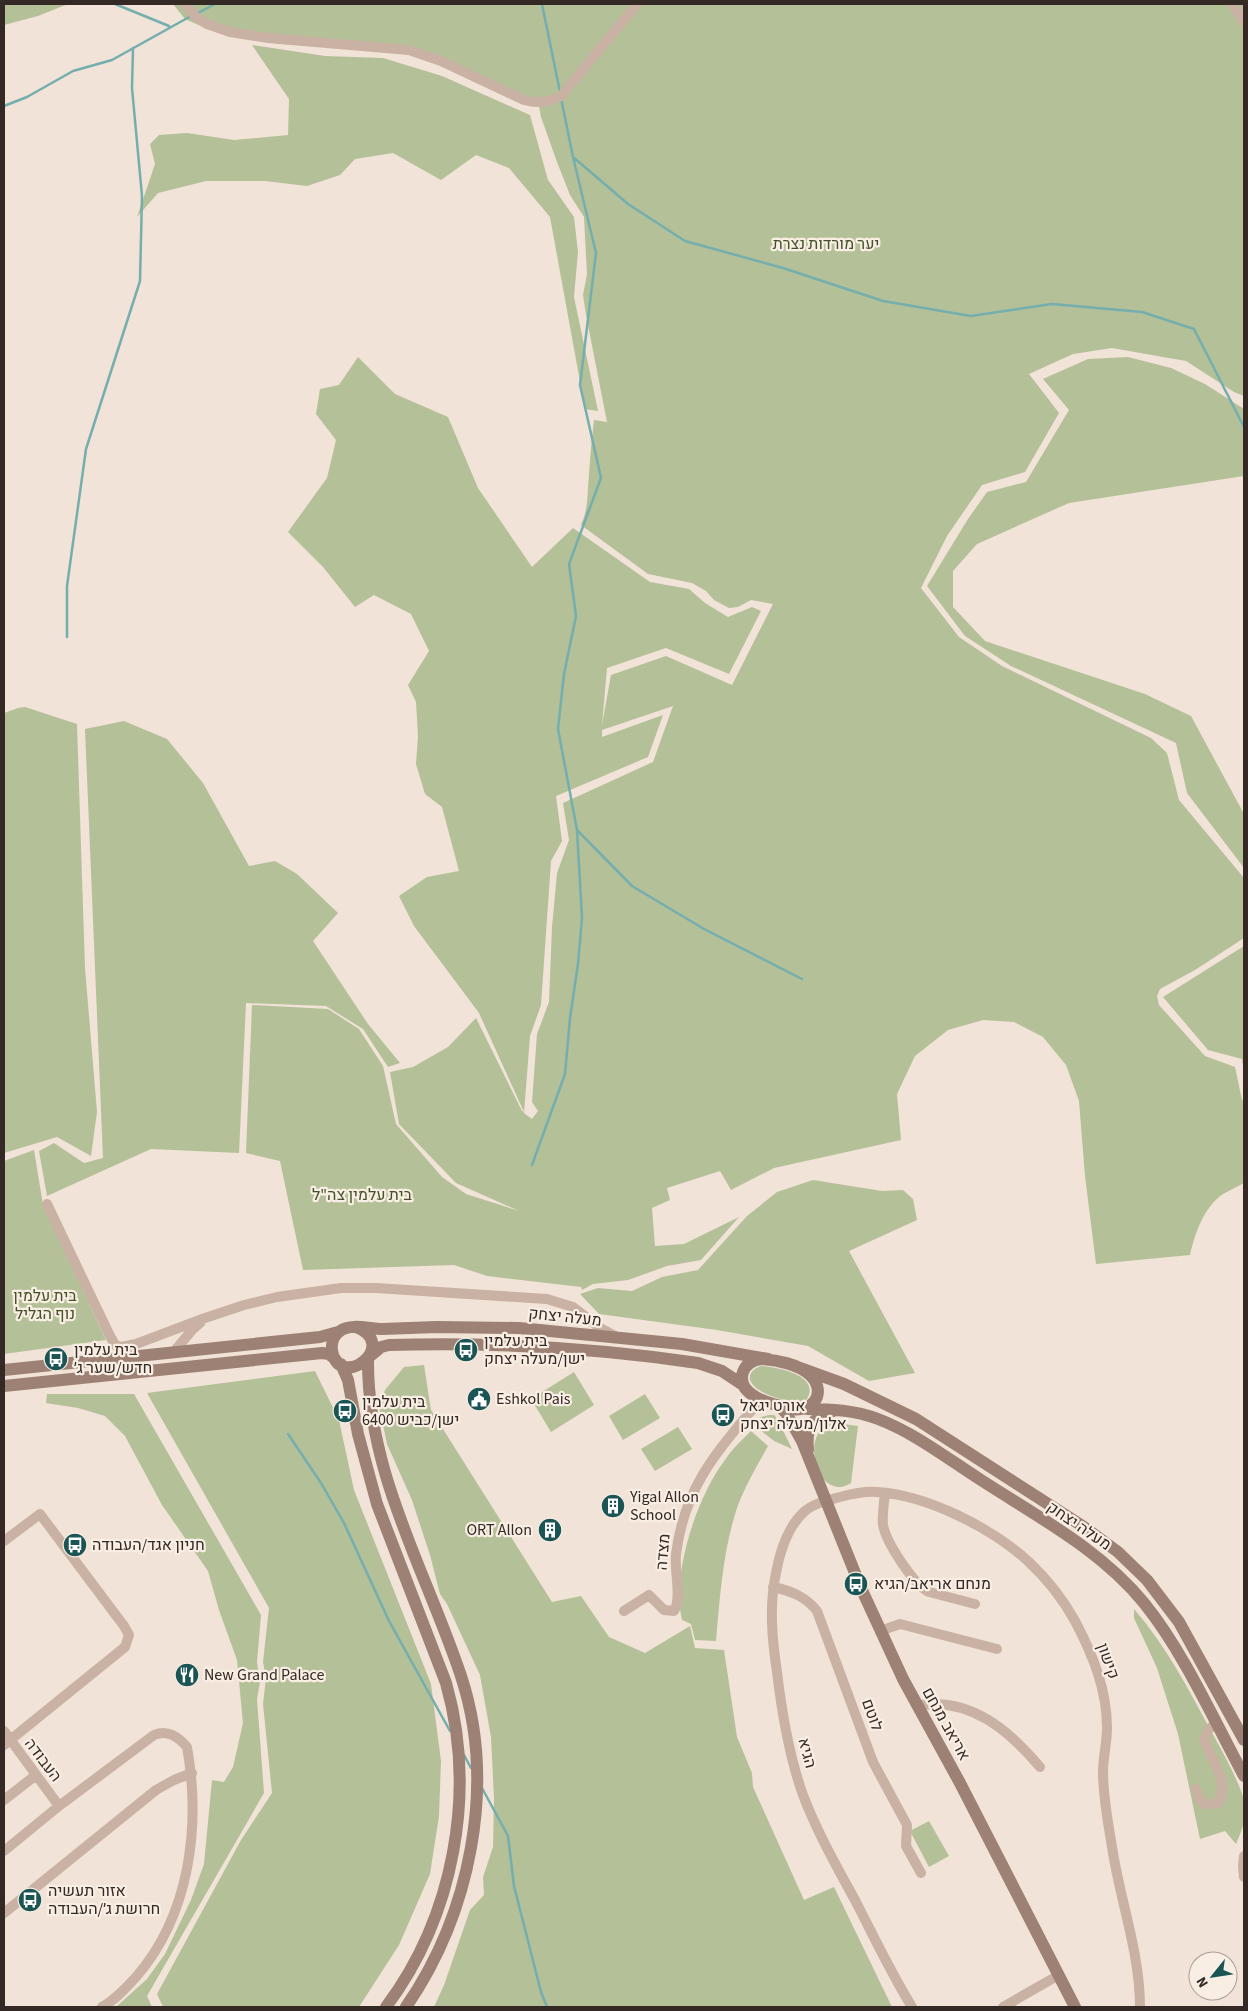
<svg xmlns="http://www.w3.org/2000/svg" width="1248" height="2011" font-family="'Source Sans 3',Heebo,sans-serif">
	<style>
		.green { fill: #b4c097; fill-rule: evenodd }
		.lines { fill: none; stroke-linecap: round; stroke-linejoin: round }
		.stream { stroke: #75aeae; stroke-width: 2.5 }
		.street { stroke: #c9b2a3; stroke-width: 10 }
		.secondary { stroke: #9c8174; stroke-width: 12 }
		.labels { text-anchor: middle; dominant-baseline: central; stroke-width: 4.5; stroke-linejoin: round; paint-order: stroke }
		.park-label { font-size: 16px; fill: #455229; stroke: #f9eee3 }
		.street-label { font-size: 16px; fill: #342925; stroke: #f9eee3 }
		.poi-label { font-size: 16px; fill: #342925; stroke: #f9eee3; text-anchor: start }
	</style>
	<rect width="100%" height="100%" fill="#f1e3d7"/>
	<path class="green" d="M4 4H68L38 16 4 25Z
		M173 4H1244V396L1234 392 1186 361 1112 348 1073 354 1029 374 1059 413 1025 472 982 485 947 536 921 588 959 637 1002 666 1151 738 1167 753 1179 800 1244 878V938L1195 970 1160 989 1157 996 1159 1005 1205 1056 1235 1067 1242 1100H1244V1183C1237 1187 1230 1190 1223 1194 1204 1207 1195 1233 1190 1255L1096 1264 1085 1176 1079 1101 1066 1065 1043 1037 1014 1022 983 1020 948 1030 915 1056 897 1094 901 1140 774 1168 731 1190 720 1171 667 1188 670 1200 652 1208 655 1246 684 1244 739 1217 701 1260 667 1266 628 1280 593 1284 582 1290 581 1287 487 1276 454 1265 303 1270 280 1161 246 1153 252 1005 328 1009 359 1029 383 1066 396 1124 442 1177 466 1194 519 1211 456 1183 399 1124 390 1072 413 1067 448 1047 476 1018 522 1111 524 1112 479 1013 414 926 399 896 427 877 459 871 442 807 425 794 416 764 418 736 416 702 408 685 429 651 411 614 374 595 355 607 323 567 288 532 327 478 336 440 316 414 320 389 339 385 358 357 395 394 448 417 478 488 532 567 573 528 650 582 689 589 705 603 728 617 752 607 761 611 729 674 666 648 607 668 602 725 611 675 666 656 732 685 773 604 751 600 738 607 729 608 714 600 706 591 692 583 648 574 581 525C589 507 587 493 589 475 590 456 592 438 594 420L607 422 586 315 583 295 587 274 584 217 570 195 557 162 541 117 538 101 419 52 203 27 185 19ZM673 706 653 762 563 803 569 840 557 873 552 927 549 1002 537 1034 532 1102 538 1111 532 1119 524 1113 530 1036 541 1005 551 861 562 841 556 796 648 757 663 715 602 737V730Z
		M252 45 325 56 383 58 442 76 530 115 548 180 574 217 578 252 574 297 598 411 585 409 550 217 509 168 476 155 441 180 393 153 355 159 340 175 307 186 265 181H206L158 193 137 217 155 164 150 144 159 135 187 133 234 140 288 135 289 99Z
		M1128 357 1171 368 1205 384 1244 409V476L1069 503 977 544 953 571V607L985 641 1145 694 1191 716 1244 814V868L1187 793 1176 743 1011 666 965 636 927 586 968 519 987 492 1026 482 1069 410 1043 379 1088 359Z
		M25 707 77 724 85 968 97 1112 91 1156 57 1137 4 1153V713L18 708Z
		M124 721 167 739 203 783 249 866 275 861 297 874 338 913 313 941 368 1024 400 1063 388 1067 363 1029 326 1006 246 1003 239 1153 151 1149 47 1196 39 1151 54 1143 84 1163 103 1158 85 729Z
		M1244 946V1072L1242 1059 1208 1050 1163 997Z
		M34 1150 43 1205 106 1340 4 1354V1161Z
		M813 1180 882 1191 903 1190 913 1199 917 1220 849 1251 915 1373 869 1381 808 1346 717 1330 599 1314 580 1294 598 1288 632 1291 662 1277 698 1270 747 1216 777 1192Z
		M424 1365 431 1410 552 1602 581 1596 609 1637 645 1653 690 1626 695 1648 724 1650 737 1737 752 1773 753 1787 804 1900 834 1887 892 2007H434L444 1985 470 1910 484 1895 483 1877 493 1847 494 1799 491 1737 480 1675 447 1604 440 1594 430 1555 412 1500 387 1444 379 1406 385 1390 404 1367Z
		M761 1366C776 1367 821 1375 807 1399 796 1408 741 1391 751 1373 754 1369 757 1367 761 1366Z
		M315 1371 339 1420 354 1490 431 1684 441 1761 439 1816 430 1874 399 1945 359 2007H163L157 1994 241 1840 272 1793 263 1704 266 1678 263 1662 269 1608 147 1393Z
		M574 1372 594 1405 551 1432 531 1399Z
		M47 1394H134L261 1615 257 1662 260 1682 257 1699 264 1793 147 1996 152 2007H116L147 1979 165 1954 191 1900 204 1864 212 1780 224 1782 233 1767 243 1723 237 1660 219 1610 208 1571 162 1505 125 1436 105 1416 78 1408 46 1403Z
		M645 1394 660 1418 623 1440 609 1416Z
		M769 1415H774L778 1420 792 1449 774 1441 754 1425 761 1417Z
		M829 1422 858 1426 851 1483C820 1503 798 1440 829 1422Z
		M678 1427 692 1449 655 1471 641 1449Z
		M751 1431 768 1446C757 1466 745 1486 737 1508 723 1550 720 1596 716 1641L695 1640 691 1624 682 1620C671 1575 697 1496 725 1460 732 1449 742 1440 751 1431Z
		M1134 1609C1166 1646 1188 1688 1211 1731 1221 1749 1239 1781 1244 1800 1248 1815 1242 1830 1236 1844L1225 1831 1200 1839 1178 1734 1157 1668 1134 1618Z
		M929 1821 949 1856 929 1867 910 1831Z"/>
	<g class="lines">
		<path class="stream" d="M115 4 169 26
			M542 4 560 92
			M196 14 215 4
			M4 106 27 97 73 71 112 60 191 16
			M573 157 628 204 685 241 783 268 883 301 971 316 1052 304 1142 312 1194 329 1244 427
			M67 637V586L86 449 140 281 142 196 132 88 133 48
			M577 830 632 886 704 929 802 979
			M532 1165 565 1074 570 1018 578 964 582 918 577 830 558 729 564 674 576 616 569 564 601 478 580 385 596 253 573 157 561 98
			M288 1434 321 1483 344 1523 389 1621 450 1731
			M464 1755 471 1768
			M482 1788 508 1836 514 1886 541 1992 547 2007"/>
		<path class="street" d="M185 4 196 17 207 24 230 32 268 38 409 50 441 61 524 100C539 104 547 102 561 96L637 4
			M1232 4 1244 22
			M47 1204 109 1334 115 1345 121 1347 136 1344 205 1318 244 1305 277 1297 341 1288H376L547 1299 573 1307 600 1328 615 1336
			M173 1353 192 1330 201 1322
			M885 1493C884 1504 882 1514 883 1525 886 1542 913 1584 929 1592L975 1604
			M4 1541 40 1514 124 1626 129 1635 125 1647 4 1745
			M773 1587C791 1591 805 1596 817 1611L873 1762 907 1825 906 1846 921 1873
			M624 1611 649 1595 664 1610 674 1611C682 1598 674 1570 676 1554 684 1492 712 1456 752 1410L757 1406 770 1403
			M880 1631 900 1624 997 1649
			M916 1705C926 1705 938 1703 948 1705 987 1711 1015 1738 1040 1767
			M4 1731 59 1806
			M1197 1791 1196 1789 1200 1800 1205 1804H1217C1232 1785 1210 1758 1204 1739L1209 1729 1216 1723
			M4 1800 36 1775
			M4 1851 59 1806 154 1735C168 1729 178 1737 187 1747 201 1826 190 1915 136 1977 126 1988 115 2000 102 2007
			M1244 1856 1243 1866 1244 1877
			M4 1913 156 1790 174 1780 192 1773
			M912 2007C891 1973 874 1937 856 1902 837 1867 817 1832 803 1795 789 1756 782 1714 777 1672 772 1639 769 1606 776 1573 780 1551 788 1526 805 1511 815 1503 828 1500 840 1497 852 1494 864 1491 877 1492 927 1495 992 1528 1029 1562 1047 1579 1063 1599 1075 1621 1093 1655 1107 1690 1107 1728 1107 1743 1103 1757 1103 1772 1103 1797 1108 1822 1112 1847 1120 1900 1140 1953 1140 2007
			M1003 2007 1059 1975"/>
		<path class="secondary" d="M356 1327C401 1345 340 1392 332 1351 331 1343 334 1335 340 1331 351 1323 370 1329 382 1329L437 1327 519 1328 682 1344 768 1359
			M370 1356 381 1347 389 1345C492 1342 596 1348 698 1363L722 1371 743 1385
			M368 1359C367 1473 426 1571 461 1676 497 1785 470 1914 406 2007
			M761 1359C776 1360 800 1364 811 1376 828 1394 811 1415 788 1408 772 1404 735 1396 743 1372 746 1364 753 1360 761 1359Z
			M341 1364 348 1380 358 1434 377 1504 446 1683C477 1792 454 1916 386 2007
			M800 1368 844 1384 916 1419 1084 1527 1118 1552 1147 1580 1179 1622 1244 1740
			M4 1370 320 1337 338 1332
			M4 1386 322 1353 329 1354 336 1360
			M778 1405 786 1413 802 1441 861 1588 903 1679 960 1783 1075 2007
			M807 1409C831 1409 854 1410 878 1419 915 1433 948 1459 981 1480 1038 1517 1101 1550 1144 1603 1183 1651 1214 1720 1244 1776
			M808 1450C806 1427 811 1418 833 1411"/>
	</g>
	<defs>
		<g id="bus-disc" transform="scale(1.25)"><circle r="9.5" fill="#1a5455" stroke="#f9eee3"/><path d="M-5-6H5V4H4V6H2V4H-2V6H-4V4H-5ZM-3.5-4V0h7V-4ZM-3.5 1.2v1.5H-2V1.2ZM2 1.2v1.5H3.5V1.2Z" fill="#fff"/></g>
		<g id="civic-disc" transform="scale(1.25)"><circle r="9.5" fill="#1a5455" stroke="#f9eee3"/><path d="M-.6-6.5H3V-4.5H.6V-3L4-1V1h2V6H-6V1h2V-1L-.6-3ZM-1.2 2.5V6h2.4V2.5Z" fill="#fff"/></g>
		<g id="building-disc" transform="scale(1.25)"><circle r="9.5" fill="#1a5455" stroke="#f9eee3"/><path d="M-4-6H4V6H1V3H-1V6H-4ZM-2.5-4.3h1.7v1.8h-1.7ZM.8-4.3h1.7v1.8H.8ZM-2.5-1h1.7V.8h-1.7ZM.8-1h1.7V.8H.8Z" fill="#fff"/></g>
		<g id="restaurant-disc" transform="scale(1.25)"><circle r="9.5" fill="#1a5455" stroke="#f9eee3"/><path d="M-5-6h1v4h1v-4h1v4h1v-4h1v5L-1.5 .5V6h-2V.5L-5-1ZM5-6V6H3V1.5H1.5Q1.5-4 5-6Z" fill="#fff"/></g>
	</defs>
	<g fill-rule="evenodd">
		<use href="#bus-disc" x="466" y="1350"/>
		<use href="#bus-disc" x="56" y="1359"/>
		<use href="#civic-disc" x="479" y="1399"/>
		<use href="#bus-disc" x="345" y="1411"/>
		<use href="#bus-disc" x="723" y="1415"/>
		<use href="#building-disc" x="613" y="1506"/>
		<use href="#building-disc" x="550" y="1530"/>
		<use href="#bus-disc" x="75" y="1545"/>
		<use href="#bus-disc" x="856" y="1584"/>
		<use href="#restaurant-disc" x="187" y="1675"/>
		<use href="#bus-disc" x="30" y="1900"/>
	</g>
	<g class="labels">
		<g class="park-label">
			<text x="826" y="244">יער מורדות נצרת</text>
			<text x="362" y="1195">בית עלמין צה"ל</text>
			<text x="45" y="1296">בית עלמין<tspan x="45" dy="18">נוף הגליל</tspan></text>
		</g>
		<g class="street-label">
			<text transform="translate(565 1317) rotate(6)">מעלה יצחק</text>
			<text transform="translate(1079 1526) rotate(34)">מעלה יצחק</text>
			<text transform="translate(663 1552) rotate(-85)">מצדה</text>
			<text transform="translate(1108 1661) rotate(70)">קישון</text>
			<text transform="translate(872 1715) rotate(70)">לוטם</text>
			<text transform="translate(946 1724) rotate(61)">אריאב מנחם</text>
			<text transform="translate(807 1753) rotate(75)">הגיא</text>
			<text transform="translate(43 1760) rotate(53)">העבודה</text>
		</g>
		<g class="poi-label">
			<text x="484" y="1341">בית עלמין<tspan x="484" dy="18">ישן/מעלה יצחק</tspan></text>
			<text x="74" y="1350">בית עלמין<tspan x="74" dy="18">חדש/שער ג׳</tspan></text>
			<text x="496" y="1399">Eshkol Pais</text>
			<text x="362" y="1402">בית עלמין<tspan x="362" dy="18">ישן/כביש 6400</tspan></text>
			<text x="740" y="1406">אורט יגאל<tspan x="740" dy="18">אלון/מעלה יצחק</tspan></text>
			<text x="630" y="1497">Yigal Allon<tspan x="630" dy="18">School</tspan></text>
			<text x="532" y="1530" text-anchor="end">ORT Allon</text>
			<text x="92" y="1545">חניון אגד/העבודה</text>
			<text x="874" y="1584">מנחם אריאב/הגיא</text>
			<text x="204" y="1675">New Grand Palace</text>
			<text x="48" y="1891">אזור תעשיה<tspan x="48" dy="18">חרושת ג׳/העבודה</tspan></text>
		</g>
	</g>
	<rect width="1248" height="2011" fill="none" stroke="#342925" stroke-width="10"/>
	<g transform="translate(1213 1976) rotate(240)"><circle r="24" fill="#f9eee3" stroke="#aa9f97"/>
	<path d="M0-4L9 19L0 12L-9 19Z" fill="#1a5455"/>
	<text y="-8" font-size="14" font-weight="bold" text-anchor="middle" fill="#342925">N</text>
	</g>
</svg>
